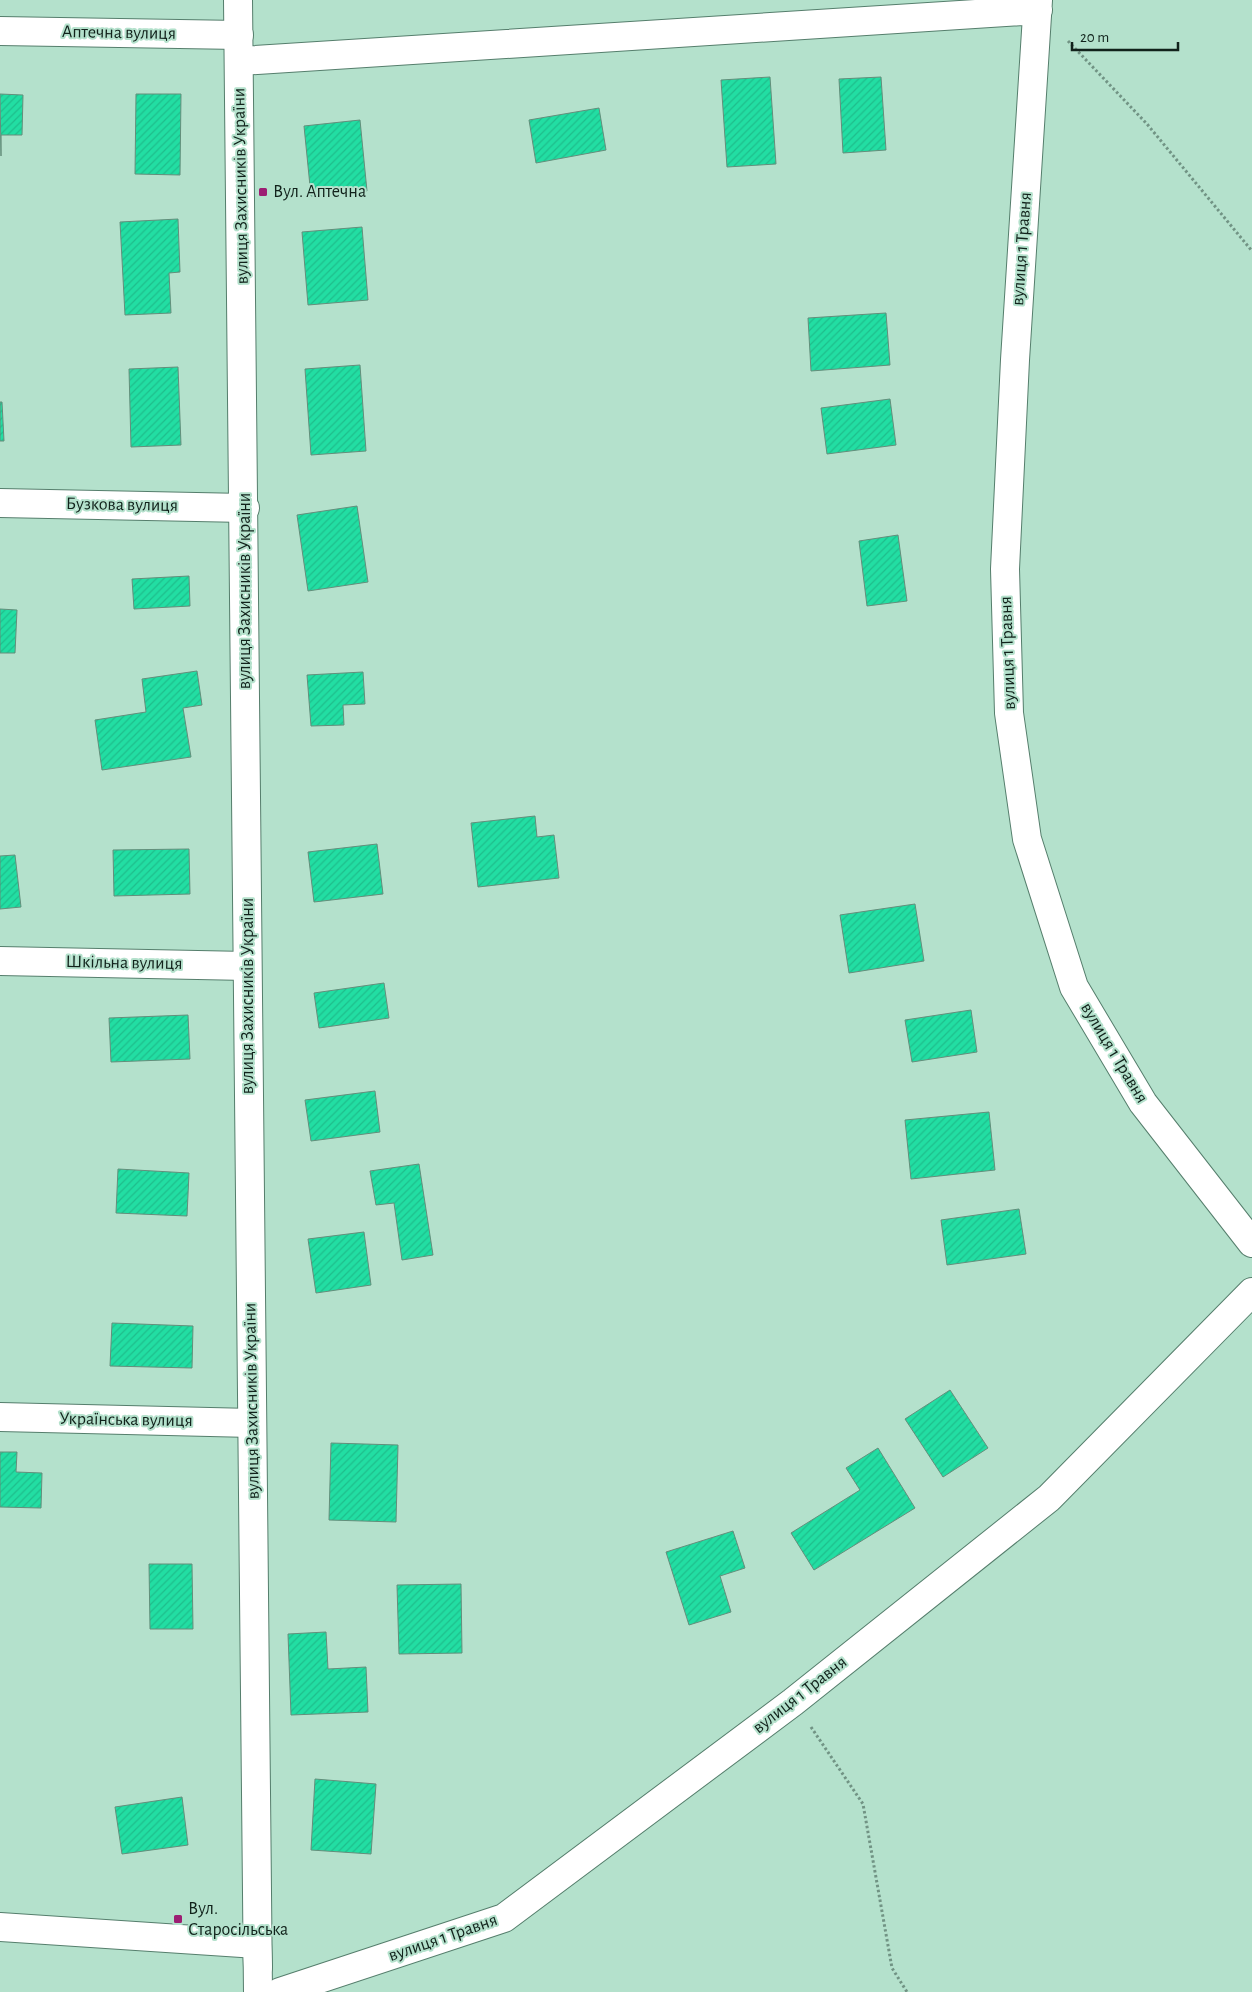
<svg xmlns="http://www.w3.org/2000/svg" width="1252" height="1992" font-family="'Alegreya Sans',sans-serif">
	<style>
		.building { fill: url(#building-hatch); stroke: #648e7b }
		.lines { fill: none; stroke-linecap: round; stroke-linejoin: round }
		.minor-casing { stroke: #557e6c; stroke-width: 30 }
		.tertiary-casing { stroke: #557e6c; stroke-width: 30 }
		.path { stroke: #719384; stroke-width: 3; stroke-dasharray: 2.5 2.5; stroke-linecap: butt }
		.minor { stroke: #fff; stroke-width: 28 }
		.tertiary { stroke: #fff; stroke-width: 28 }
		.poi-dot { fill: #9c1e73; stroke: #b4e1cc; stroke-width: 2 }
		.labels { text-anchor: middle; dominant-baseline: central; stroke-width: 4; stroke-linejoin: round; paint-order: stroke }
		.street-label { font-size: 18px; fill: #11221b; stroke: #b4e1cc }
		.poi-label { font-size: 18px; fill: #11221b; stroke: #b4e1cc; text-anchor: start }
	</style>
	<defs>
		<pattern id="building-hatch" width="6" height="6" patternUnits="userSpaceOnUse" patternTransform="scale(1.25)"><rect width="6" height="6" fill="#22dea3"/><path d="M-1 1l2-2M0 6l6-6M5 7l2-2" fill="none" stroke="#1ebe8c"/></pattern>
	</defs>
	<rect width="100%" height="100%" fill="#b4e1cc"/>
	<path class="building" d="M770 77 776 164 727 167 721 80Z
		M881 77 886 150 843 153 839 79Z
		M0 94 23 95 22 135H1V156Z
		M136 94H181L180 175 135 174Z
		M599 108 606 150 536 163 529 120Z
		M360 120 367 191 311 196 304 126Z
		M178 219 180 272 169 273 171 313 125 315 120 222Z
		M362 227 368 300 308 305 302 232Z
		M886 313 890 365 811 371 808 318Z
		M360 365 366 451 311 455 305 369Z
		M178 367 181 445 131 447 129 369Z
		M890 399 896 445 827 454 821 408Z
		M0 402H2L4 441H0Z
		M357 506 368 582 308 591 297 515Z
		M898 535 907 601 867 606 859 541Z
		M189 576 190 606 134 609 132 579Z
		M0 609 17 610 15 653H0Z
		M197 671 202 705 183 708 191 757 102 770 95 720 146 712 142 679Z
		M363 672 365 704 343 705 344 725 311 726 307 675Z
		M535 816 537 837 554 835 559 878 478 887 471 823Z
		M377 844 383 894 314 902 308 852Z
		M189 849 190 894 114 896 113 850Z
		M15 855 21 907 0 909V856Z
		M915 904 924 961 849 973 840 915Z
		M384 983 389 1018 319 1028 314 993Z
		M971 1010 977 1052 912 1062 905 1020Z
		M188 1015 190 1059 111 1062 109 1018Z
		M375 1091 380 1132 311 1141 305 1100Z
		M989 1112 995 1170 911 1179 905 1120Z
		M419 1164 433 1255 402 1260 394 1203 376 1205 370 1171Z
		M118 1169 189 1173 187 1216 116 1213Z
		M1019 1209 1026 1254 947 1265 941 1220Z
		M364 1232 371 1285 316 1293 308 1239Z
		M112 1323 193 1326 192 1368 110 1366Z
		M950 1390 988 1448 943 1477 905 1419Z
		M331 1443 398 1445 396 1522 329 1520Z
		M878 1448 915 1508 814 1570 791 1533 860 1490 846 1468Z
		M0 1452H17L16 1472 42 1473 41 1508 0 1507Z
		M733 1531 745 1568 720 1576 731 1612 689 1625 666 1552Z
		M149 1564H192L193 1629H150Z
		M461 1584 462 1653 399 1654 397 1585Z
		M326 1632 328 1669 366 1667 368 1712 291 1715 288 1634Z
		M315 1779 376 1784 371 1854 311 1850Z
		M182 1797 188 1845 122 1854 115 1807Z"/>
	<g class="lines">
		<g class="minor-casing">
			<path id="minor" d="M1038 0 1015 360 1005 569 1009 713 1027 839 1074 987 1143 1103 1252 1243
				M0 31 239 35
				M240 61 1038 10
				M0 503 245 508
				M0 961 247 966
				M0 1417 252 1423
				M0 1927 257 1944 258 1967
				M280 1992 504 1918 793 1702 1049 1498 1252 1292"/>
		</g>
		<g class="tertiary-casing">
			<path id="tertiary" d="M238 0 258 1992"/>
		</g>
		<path class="path" d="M1068 41 1147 124 1252 251
			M811 1727 863 1804 892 1968 907 1992"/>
		<use href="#minor" class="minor"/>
		<use href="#tertiary" class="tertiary"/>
	</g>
	<g class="poi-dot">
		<rect x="258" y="187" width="10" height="10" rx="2.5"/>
		<rect x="173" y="1914" width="10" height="10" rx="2.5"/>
	</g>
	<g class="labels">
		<g class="street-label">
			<text transform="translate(119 33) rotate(1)">Аптечна вулиця</text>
			<text transform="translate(241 186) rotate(-91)">вулиця Захисників України</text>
			<text transform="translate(1022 249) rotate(-86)">вулиця 1 Травня</text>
			<text transform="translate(122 505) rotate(1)">Бузкова вулиця</text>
			<text transform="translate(245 591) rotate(-90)">вулиця Захисників України</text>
			<text transform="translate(1008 653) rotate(-92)">вулиця 1 Травня</text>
			<text transform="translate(124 963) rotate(1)">Шкільна вулиця</text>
			<text transform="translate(248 996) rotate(-90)">вулиця Захисників України</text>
			<text transform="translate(1114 1053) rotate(59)">вулиця 1 Травня</text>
			<text transform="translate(252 1401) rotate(-91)">вулиця Захисників України</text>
			<text transform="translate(126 1420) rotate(1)">Українська вулиця</text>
			<text transform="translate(800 1695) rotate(-38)">вулиця 1 Травня</text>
			<text transform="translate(443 1938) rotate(-19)">вулиця 1 Травня</text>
		</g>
		<g class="poi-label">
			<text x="273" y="192">Вул. Аптечна</text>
			<text x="188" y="1909">Вул.<tspan x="188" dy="21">Старосільська</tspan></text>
		</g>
	</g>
	<path d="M1072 42v8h106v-8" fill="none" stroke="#11221b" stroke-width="2.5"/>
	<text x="1080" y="42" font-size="15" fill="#11221b" stroke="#b4e1cc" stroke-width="4" paint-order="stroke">20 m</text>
</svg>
